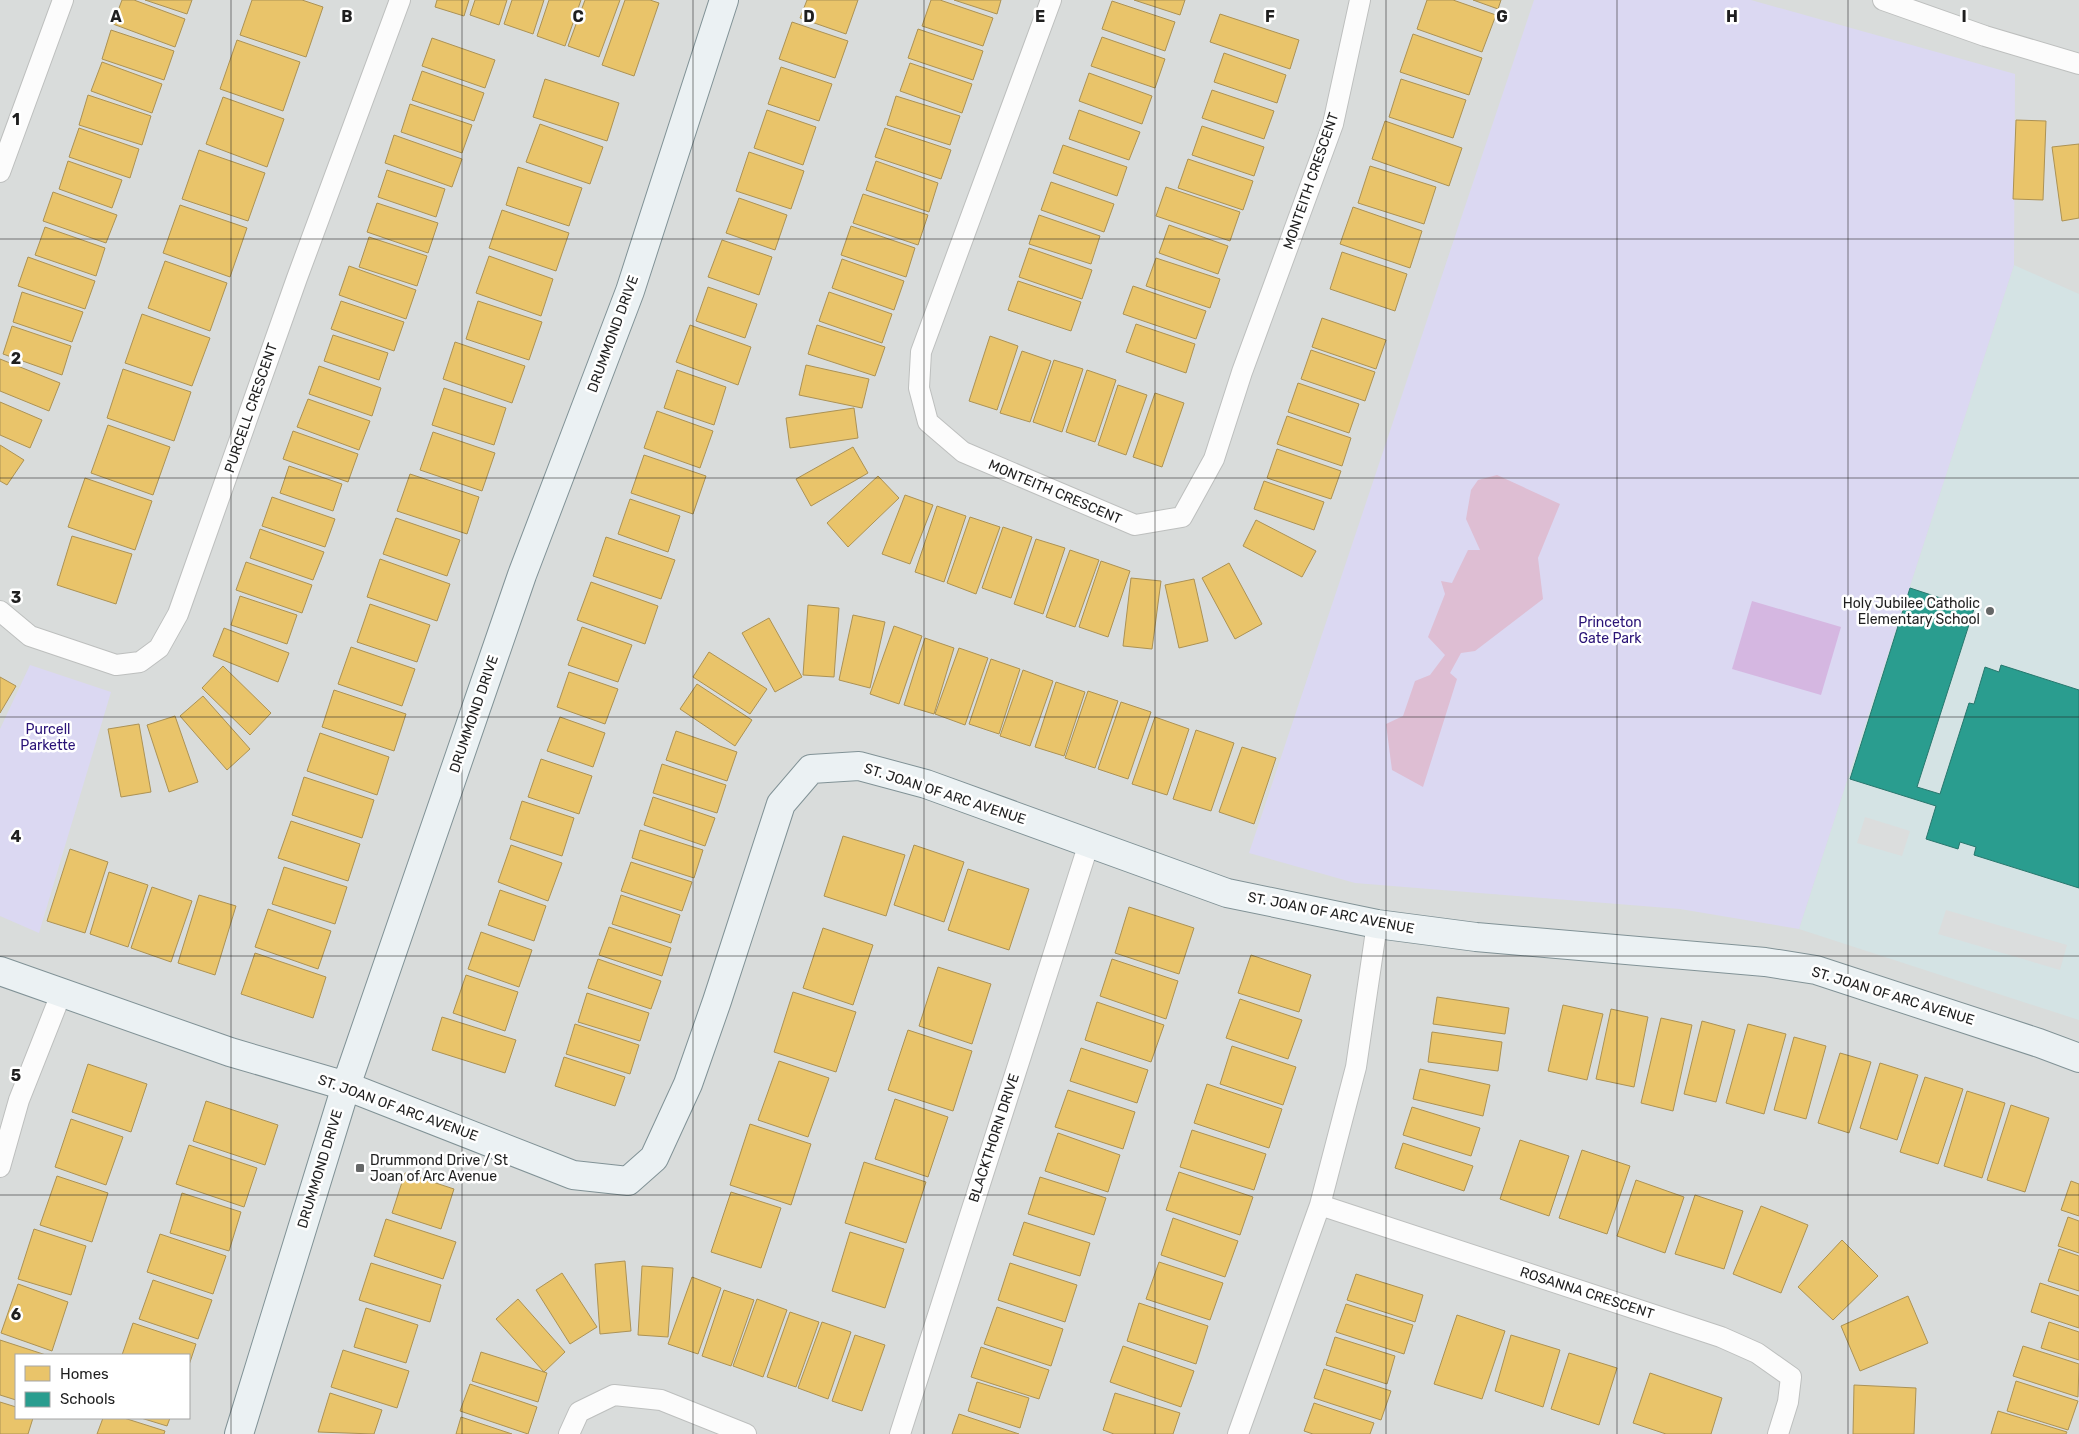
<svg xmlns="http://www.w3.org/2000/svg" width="2079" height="1434" font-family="Rubik,sans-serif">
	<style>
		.residential { fill: #d9dcdb; fill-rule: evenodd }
		.education { fill: #d4e3e4 }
		.park { fill: #dbd8f2 }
		.pitch { fill: #d5b7e1 }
		.parking { fill: #dbdddd }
		.water { fill: #debed3 }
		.homes { fill: #e9c46a; stroke: #ac9254 }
		.schools { fill: #2a9d8f; stroke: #27776d }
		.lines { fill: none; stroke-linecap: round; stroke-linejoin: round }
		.street-casing { stroke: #bdbfbe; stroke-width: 22 }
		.secondary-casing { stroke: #819296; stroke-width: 30 }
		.street { stroke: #fcfcfc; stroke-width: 20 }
		.secondary { stroke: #ebf1f3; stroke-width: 28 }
		.grid { fill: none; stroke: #1f1f1f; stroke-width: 1; stroke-opacity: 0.55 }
		.poi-dot { fill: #656767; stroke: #fff; stroke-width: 2 }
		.labels { text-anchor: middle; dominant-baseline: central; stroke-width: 5; stroke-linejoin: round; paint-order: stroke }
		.street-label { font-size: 14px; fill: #1f1f1f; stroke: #fff }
		.poi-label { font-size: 14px; fill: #1f1f1f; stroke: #fff; text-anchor: end }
		.park-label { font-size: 14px; fill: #2a1377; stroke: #fff }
		.grid-label { font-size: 16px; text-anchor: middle; font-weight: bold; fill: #1f1f1f; stroke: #fff; stroke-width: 5; stroke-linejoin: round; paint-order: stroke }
	</style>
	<rect width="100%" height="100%" fill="#e8edec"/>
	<path class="residential" d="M0 0H2079V1434H0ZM16 1355H189V1418H16Z"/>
	<path class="education" d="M2014 265 2079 294V1020L1799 929Z"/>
	<path class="park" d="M1534 0H1751L2015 74 2014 265 1799 929 1680 909 1355 883 1249 853Z
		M30 665 111 692 39 933 0 916V729Z"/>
	<path class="pitch" d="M1752 601 1841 627 1821 695 1732 669Z"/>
	<path class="parking" d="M1865 817 1910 831 1902 856 1857 843Z
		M1946 910 2067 945 2060 970 1938 934Z"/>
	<path class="water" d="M1497 475 1560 504 1538 558 1543 599 1475 651 1461 653 1450 673 1457 679 1423 787 1392 770 1386 724 1403 716 1415 681 1430 675 1445 655 1428 637 1445 594 1441 581 1452 583 1468 550H1480L1466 519 1471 490 1478 480Z"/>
	<path class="homes" d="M122 0H134L185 19 175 47 113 24Z
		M145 0H192L187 14Z
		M252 0H302L323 7 306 57 240 35Z
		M437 0H469L464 16 435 7Z
		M475 0H507L499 25 470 15Z
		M512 0H544L533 34 504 24Z
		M549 0H581L565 46 537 36Z
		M585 0H620L599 57 568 46Z
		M625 0H650L659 3 634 76 602 65Z
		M807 0H858L846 34 800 18Z
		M931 0H940L993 18 983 46 922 26Z
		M954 0H1001L997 14Z
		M1134 0H1185L1180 15Z
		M1427 0H1453L1496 15 1482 52 1417 29Z
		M1473 0H1501L1498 9Z
		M1112 1 1175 22 1165 51 1102 29Z
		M1220 14 1299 40 1290 69 1210 42Z
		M792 22 848 41 835 78 779 59Z
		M918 29 983 51 973 80 908 58Z
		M111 30 174 51 164 80 102 59Z
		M1413 34 1482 58 1469 95 1400 72Z
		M1102 37 1165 59 1155 88 1091 66Z
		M432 38 495 60 485 88 422 66Z
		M237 40 300 62 283 111 220 89Z
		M1224 53 1286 75 1277 103 1214 82Z
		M102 62 162 84 152 113 91 91Z
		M910 63 972 84 962 113 900 91Z
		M781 67 832 84 819 121 768 104Z
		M422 71 484 93 474 121 412 100Z
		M1089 73 1152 96 1142 124 1079 101Z
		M545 79 619 103 607 141 533 117Z
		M1401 79 1466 100 1453 138 1389 117Z
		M1212 90 1274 111 1264 139 1202 118Z
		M88 95 151 116 142 145 79 125Z
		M896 96 960 116 950 145 887 125Z
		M223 97 284 119 267 167 206 144Z
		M410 104 472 125 462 153 401 132Z
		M767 110 816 127 803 165 754 148Z
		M1079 110 1140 132 1129 160 1069 139Z
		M2016 120 2046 121 2043 200 2013 199Z
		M1385 121 1462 148 1449 186 1372 159Z
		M540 124 603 147 590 184 526 162Z
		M1202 126 1264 147 1254 176 1192 155Z
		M79 128 139 149 130 178 69 157Z
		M885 128 951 150 941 179 875 157Z
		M394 135 462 159 452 187 385 163Z
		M2079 144V218L2062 221 2052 147Z
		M1063 145 1127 167 1117 196 1053 173Z
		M199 150 265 173 248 221 182 199Z
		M749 152 804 171 791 209 736 191Z
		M1188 159 1253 181 1243 210 1178 188Z
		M68 161 122 180 112 208 59 189Z
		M876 161 938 183 929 212 866 190Z
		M1370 166 1436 187 1424 224 1358 203Z
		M518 167 582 188 569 226 506 205Z
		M387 170 445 189 436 217 378 197Z
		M1051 182 1114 204 1104 232 1041 210Z
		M1166 187 1240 212 1230 241 1156 216Z
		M53 192 117 215 106 243 43 221Z
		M863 194 928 215 918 245 853 223Z
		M739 198 787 215 775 250 726 233Z
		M377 203 438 223 428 253 367 232Z
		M180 205 247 228 230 277 163 253Z
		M1353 207 1422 231 1410 268 1340 244Z
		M502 210 569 233 556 271 489 248Z
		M1039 215 1100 236 1091 264 1029 244Z
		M1169 225 1228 246 1218 274 1159 253Z
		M851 226 915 248 906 277 841 255Z
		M45 227 105 248 96 276 35 255Z
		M369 237 427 256 417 286 359 267Z
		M722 240 772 257 759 295 708 277Z
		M1029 248 1092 270 1082 299 1019 277Z
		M1342 252 1407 274 1395 311 1330 289Z
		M489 256 553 279 541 316 476 293Z
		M28 257 95 281 85 309 18 286Z
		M1156 258 1220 279 1210 308 1146 286Z
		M842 259 904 281 894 310 832 288Z
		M165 261 227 283 210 331 148 308Z
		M349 266 416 290 406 319 339 295Z
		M1018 281 1081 302 1071 331 1008 310Z
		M1133 286 1206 311 1196 339 1123 314Z
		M708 287 757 304 745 338 696 321Z
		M22 292 83 312 72 342 13 322Z
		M829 292 892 314 882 343 819 321Z
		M341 301 404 322 394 351 331 329Z
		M478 301 542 322 529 360 466 339Z
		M142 314 210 338 192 386 125 363Z
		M1322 318 1386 340 1376 369 1312 347Z
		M1136 324 1195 344 1186 373 1126 352Z
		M690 325 751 347 738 385 676 362Z
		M817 325 885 347 875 376 808 354Z
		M12 326 71 346 62 375 3 354Z
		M333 335 388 353 379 380 324 361Z
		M990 336 1018 346 997 410 969 401Z
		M455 342 525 366 512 403 443 379Z
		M1311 350 1375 372 1365 401 1301 379Z
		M1022 351 1051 361 1030 422 1000 413Z
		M0 359 60 383 49 411 0 391Z
		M1054 360 1083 369 1062 432 1033 422Z
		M806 365 869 379 862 408 799 395Z
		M319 366 381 388 372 416 309 394Z
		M123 369 191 392 174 441 107 418Z
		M677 370 726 387 714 425 664 408Z
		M1087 370 1116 380 1095 442 1066 432Z
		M1298 383 1359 404 1349 433 1288 412Z
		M1118 385 1147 395 1126 455 1098 445Z
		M444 388 506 408 494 445 432 425Z
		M1155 393 1184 403 1162 467 1133 457Z
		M308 399 370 421 359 450 297 427Z
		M0 402 42 420 30 448 0 435Z
		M854 408 858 438 790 448 786 418Z
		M657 411 713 431 700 468 644 448Z
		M1287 416 1351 438 1342 466 1277 444Z
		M108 425 170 447 153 495 91 473Z
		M293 431 358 454 348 482 283 459Z
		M433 432 495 453 482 491 420 470Z
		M0 445 24 460 7 485 0 481Z
		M853 447 868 473 811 506 796 479Z
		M1277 449 1341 471 1331 499 1267 478Z
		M644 455 706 476 693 514 631 493Z
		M289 466 342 484 333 511 280 493Z
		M410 474 479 497 467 534 397 511Z
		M878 476 899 498 848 547 827 523Z
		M85 478 152 501 135 550 68 527Z
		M1264 481 1324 502 1314 530 1254 509Z
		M905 495 933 505 910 564 882 554Z
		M272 497 335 519 325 547 262 526Z
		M630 499 680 516 668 552 618 534Z
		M937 506 966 516 944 582 915 572Z
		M970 517 1000 527 976 594 947 583Z
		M396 518 460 540 447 576 383 554Z
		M1256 520 1316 551 1302 577 1243 546Z
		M1003 527 1032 537 1011 598 982 588Z
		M260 529 324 552 313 580 250 558Z
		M72 536 132 554 116 604 57 585Z
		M606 537 675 560 661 599 593 576Z
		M1036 539 1065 548 1043 614 1014 604Z
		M1070 550 1099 560 1075 627 1046 617Z
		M380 559 450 584 437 621 367 597Z
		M1101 561 1130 571 1108 637 1079 627Z
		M246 562 312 585 302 613 236 590Z
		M1229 563 1262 624 1235 639 1202 578Z
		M1131 578 1161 581 1152 649 1123 646Z
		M1194 579 1208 641 1179 648 1165 585Z
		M591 582 658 606 645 644 577 620Z
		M240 596 297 615 287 644 231 625Z
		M370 604 430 625 417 662 357 642Z
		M808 605 839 608 834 677 803 675Z
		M853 615 885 622 870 688 839 680Z
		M769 618 802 677 775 692 742 633Z
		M894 626 922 636 899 704 870 694Z
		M582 627 632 645 618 682 568 665Z
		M224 628 289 653 278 682 213 656Z
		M925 638 954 648 934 714 904 705Z
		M351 647 415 669 402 706 338 684Z
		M959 648 988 658 965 725 935 714Z
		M709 652 767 689 750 714 693 677Z
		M991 659 1020 669 999 734 969 724Z
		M223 666 271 713 250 735 202 688Z
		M1023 670 1053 681 1030 746 1000 736Z
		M569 672 618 689 605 724 557 707Z
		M0 677 16 686 0 713Z
		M1056 682 1085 692 1064 756 1035 747Z
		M697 684 752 720 735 746 680 709Z
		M334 690 406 714 394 751 322 727Z
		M1088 691 1118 701 1095 768 1065 758Z
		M203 696 250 749 227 770 180 716Z
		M1121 702 1151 712 1128 779 1098 769Z
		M175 716 198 782 169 792 147 725Z
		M560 717 605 733 593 767 547 751Z
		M1155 717 1189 729 1167 795 1132 784Z
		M139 724 151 792 121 797 108 729Z
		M1196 730 1234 743 1211 811 1173 799Z
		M676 731 737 752 727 781 666 760Z
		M320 733 389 757 377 795 307 771Z
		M1242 747 1276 758 1254 824 1219 812Z
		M541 759 592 776 579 814 528 797Z
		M662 764 726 785 717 813 653 793Z
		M304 777 374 800 362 838 292 815Z
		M653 797 715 818 705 846 644 825Z
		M522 801 574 818 562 856 510 839Z
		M291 821 360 844 348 881 278 858Z
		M640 830 703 850 694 878 632 858Z
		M843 836 905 855 886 916 824 896Z
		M511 845 562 863 548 901 498 882Z
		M914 845 964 862 944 922 894 905Z
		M70 849 108 862 85 933 47 921Z
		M631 862 692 882 682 911 621 891Z
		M284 867 347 887 335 924 272 904Z
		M968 869 1029 889 1009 950 948 930Z
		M109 872 148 885 128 947 90 934Z
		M152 887 192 901 171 962 131 948Z
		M500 890 546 906 534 941 488 925Z
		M199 895 236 906 215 975 178 963Z
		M621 895 680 915 671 943 612 924Z
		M1129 907 1194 928 1179 974 1115 953Z
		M268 909 331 931 318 969 255 947Z
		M609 927 671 948 662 976 599 955Z
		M823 928 873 945 853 1005 803 988Z
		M481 932 532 950 519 987 468 969Z
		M255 953 326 977 313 1018 241 994Z
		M1251 955 1311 975 1299 1012 1238 993Z
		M598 959 661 981 651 1009 588 988Z
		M1112 959 1178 981 1166 1019 1100 996Z
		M938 967 991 984 972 1044 919 1026Z
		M466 975 518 992 505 1031 453 1013Z
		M793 992 856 1012 836 1072 774 1052Z
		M587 993 649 1013 640 1041 578 1022Z
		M1437 997 1509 1008 1505 1034 1433 1024Z
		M1240 999 1302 1020 1288 1059 1226 1038Z
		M1097 1002 1164 1025 1151 1062 1085 1040Z
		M1563 1005 1603 1014 1587 1080 1548 1071Z
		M1611 1009 1648 1017 1634 1087 1596 1079Z
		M442 1017 516 1040 505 1073 432 1050Z
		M1661 1018 1692 1025 1673 1111 1641 1103Z
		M1702 1021 1735 1030 1716 1102 1684 1094Z
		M575 1024 639 1045 630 1074 566 1054Z
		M1748 1024 1786 1034 1764 1114 1726 1103Z
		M908 1030 972 1051 953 1111 888 1090Z
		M1432 1032 1502 1042 1498 1071 1428 1062Z
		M1794 1037 1826 1046 1806 1119 1774 1110Z
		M1232 1046 1296 1067 1283 1105 1220 1084Z
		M1081 1048 1148 1070 1137 1103 1070 1081Z
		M1840 1053 1871 1062 1849 1133 1818 1123Z
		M564 1057 625 1077 615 1106 555 1086Z
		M779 1061 829 1078 808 1137 758 1120Z
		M1880 1063 1918 1075 1897 1140 1860 1128Z
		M88 1064 147 1084 131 1132 72 1112Z
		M1420 1069 1490 1085 1483 1116 1413 1099Z
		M1925 1077 1963 1089 1938 1164 1900 1152Z
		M1207 1084 1282 1109 1269 1148 1194 1123Z
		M1068 1090 1135 1112 1123 1149 1055 1127Z
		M1967 1091 2005 1103 1982 1178 1944 1166Z
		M895 1099 948 1117 928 1177 875 1159Z
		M206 1101 278 1125 265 1165 193 1141Z
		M2011 1105 2049 1118 2025 1192 1987 1180Z
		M1412 1107 1480 1128 1471 1156 1403 1135Z
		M71 1119 123 1137 106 1185 55 1167Z
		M750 1124 811 1144 791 1205 730 1185Z
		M1192 1130 1266 1154 1254 1190 1180 1167Z
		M1058 1133 1120 1155 1108 1192 1045 1171Z
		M1520 1140 1569 1156 1549 1216 1500 1199Z
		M1403 1143 1473 1166 1464 1191 1395 1168Z
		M189 1145 257 1168 244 1207 176 1184Z
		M1582 1150 1630 1166 1607 1234 1559 1218Z
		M864 1162 926 1182 906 1243 845 1223Z
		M1179 1172 1253 1197 1240 1235 1166 1210Z
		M405 1173 454 1189 441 1229 392 1213Z
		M57 1176 108 1193 92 1242 40 1225Z
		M1040 1177 1106 1198 1094 1235 1028 1214Z
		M1636 1180 1684 1197 1665 1253 1617 1236Z
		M2071 1181 2079 1184V1216L2061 1210Z
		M731 1192 781 1208 761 1268 711 1252Z
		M182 1193 241 1212 229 1251 170 1233Z
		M1695 1195 1743 1211 1724 1269 1675 1254Z
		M1761 1206 1808 1225 1781 1293 1733 1274Z
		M2068 1217 2079 1221V1253L2058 1246Z
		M1173 1218 1238 1241 1225 1277 1161 1255Z
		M386 1219 456 1242 443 1279 374 1256Z
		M1024 1222 1090 1243 1080 1276 1013 1255Z
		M34 1229 86 1246 71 1295 18 1279Z
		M850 1232 904 1249 885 1308 832 1291Z
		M160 1234 226 1256 213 1294 147 1272Z
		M1842 1240 1878 1276 1833 1320 1798 1287Z
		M2059 1249 2079 1256V1291L2048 1281Z
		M625 1261 631 1331 600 1334 595 1264Z
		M1159 1262 1223 1283 1210 1320 1146 1299Z
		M371 1263 441 1285 430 1322 359 1300Z
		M1010 1263 1077 1285 1065 1322 998 1300Z
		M642 1266 673 1268 668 1337 638 1335Z
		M562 1273 597 1327 570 1344 536 1290Z
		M1356 1274 1423 1295 1415 1322 1347 1300Z
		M692 1277 721 1288 698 1354 668 1344Z
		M153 1280 212 1300 198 1339 139 1319Z
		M2040 1283 2079 1296V1328L2031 1312Z
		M18 1284 68 1302 52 1351 1 1333Z
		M724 1290 754 1300 731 1366 702 1356Z
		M1908 1296 1928 1343 1860 1371 1841 1326Z
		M518 1299 565 1352 544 1372 496 1319Z
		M757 1299 787 1310 763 1377 733 1366Z
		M1139 1303 1208 1326 1196 1364 1127 1341Z
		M1346 1304 1413 1325 1404 1354 1336 1332Z
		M997 1307 1063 1329 1051 1366 984 1344Z
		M366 1308 418 1325 406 1363 354 1347Z
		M790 1312 819 1322 796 1387 767 1377Z
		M1457 1315 1505 1331 1482 1399 1434 1384Z
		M822 1322 851 1332 828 1399 798 1388Z
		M2049 1322 2079 1332V1360L2041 1348Z
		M133 1323 196 1344 189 1365V1355H122Z
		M855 1335 885 1345 862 1411 832 1401Z
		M1511 1335 1560 1350 1543 1407 1495 1391Z
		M1335 1337 1395 1356 1387 1384 1326 1365Z
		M0 1340 46 1355H16V1400L0 1395Z
		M1123 1346 1194 1371 1181 1407 1110 1382Z
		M2023 1346 2079 1364 2078 1397 2013 1376Z
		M981 1347 1049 1370 1039 1399 971 1377Z
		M343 1350 409 1371 397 1408 331 1387Z
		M481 1352 547 1373 538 1402 472 1381Z
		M1569 1353 1617 1368 1599 1425 1551 1409Z
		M1324 1369 1391 1391 1381 1420 1314 1398Z
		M1650 1373 1722 1398 1711 1434H1666L1633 1423Z
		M2016 1381 2078 1401 2068 1430 2007 1411Z
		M977 1382 1029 1398 1020 1428 968 1411Z
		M470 1384 537 1407 528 1434 460 1411Z
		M1854 1385 1916 1388 1914 1434H1853Z
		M330 1393 382 1410 374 1434 318 1432Z
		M1115 1393 1180 1413 1173 1434H1114L1103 1430Z
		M0 1402 16 1407V1418H33L28 1434H0Z
		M1314 1403 1374 1423 1370 1434H1313L1304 1431Z
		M1998 1411 2067 1432 2066 1434H1991Z
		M959 1414 1019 1434H952Z
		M461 1417 512 1434H456Z
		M103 1418H124L165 1431 164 1434H97Z
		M141 1418H170L167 1426Z"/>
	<path class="schools" d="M1910 588 1974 609 1917 787 1940 794 1969 703 1974 704 1985 667 1999 672 2001 665 2079 690V888L1974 855 1976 847 1960 842 1958 849 1926 839 1936 806 1850 779Z"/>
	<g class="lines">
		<g class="street-casing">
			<path id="street" d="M1051 0 921 352 919 388 928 422 963 452 1135 525 1182 517 1214 459 1242 372 1333 124 1360 0
				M1883 0 1985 36 2079 64
				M0 172 63 0
				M0 611 30 636 116 665 140 662 159 648 178 614 297 278 400 0
				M0 1167 19 1100 61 994
				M1320 1205 1721 1337 1757 1353 1791 1377 1788 1402 1778 1434
				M569 1434 579 1412 614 1395 661 1400 746 1434
				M900 1434 1089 843
				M1238 1434 1320 1205 1356 1067 1377 924"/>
		</g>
		<g class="secondary-casing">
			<path id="secondary" d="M0 971 230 1052 346 1086 573 1175 628 1181 654 1158 688 1084 717 1001 781 804 811 769 859 766 926 784 1227 893 1377 924 1476 937 1765 962 1816 970 2039 1043 2079 1058
				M239 1434 346 1086 522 575 630 291 724 0"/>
		</g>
		<use href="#street" class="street"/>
		<use href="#secondary" class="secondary"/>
	</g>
	<path class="grid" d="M231 0V1434M462 0V1434M693 0V1434M924 0V1434M1155 0V1434M1386 0V1434M1617 0V1434M1848 0V1434M0 239H2079M0 478H2079M0 717H2079M0 956H2079M0 1195H2079"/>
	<g class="poi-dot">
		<circle cx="1990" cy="611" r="5"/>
		<rect x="355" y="1163" width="10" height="10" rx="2.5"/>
	</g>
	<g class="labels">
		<g class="street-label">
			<text transform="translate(1311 181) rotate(-71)">MONTEITH CRESCENT</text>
			<text transform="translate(613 334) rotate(-70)">DRUMMOND DRIVE</text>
			<text transform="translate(251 408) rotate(-71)">PURCELL CRESCENT</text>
			<text transform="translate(1055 492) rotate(23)">MONTEITH CRESCENT</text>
			<text transform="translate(474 714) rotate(-71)">DRUMMOND DRIVE</text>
			<text transform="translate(945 794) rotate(18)">ST. JOAN OF ARC AVENUE</text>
			<text transform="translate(1331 913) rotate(11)">ST. JOAN OF ARC AVENUE</text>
			<text transform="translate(1893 996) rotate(17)">ST. JOAN OF ARC AVENUE</text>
			<text transform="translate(398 1108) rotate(20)">ST. JOAN OF ARC AVENUE</text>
			<text transform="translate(994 1138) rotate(-72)">BLACKTHORN DRIVE</text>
			<text transform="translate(320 1169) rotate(-73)">DRUMMOND DRIVE</text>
			<text transform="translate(1587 1293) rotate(18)">ROSANNA CRESCENT</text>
		</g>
		<g class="poi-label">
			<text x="1980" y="603">Holy Jubilee Catholic<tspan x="1980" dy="16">Elementary School</tspan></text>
			<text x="370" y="1160" text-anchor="start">Drummond Drive / St<tspan x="370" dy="16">Joan of Arc Avenue</tspan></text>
		</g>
		<g class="park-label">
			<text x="1610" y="622">Princeton<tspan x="1610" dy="16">Gate Park</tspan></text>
			<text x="48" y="729">Purcell<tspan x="48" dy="16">Parkette</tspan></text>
		</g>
	</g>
	<g class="grid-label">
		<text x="116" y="22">A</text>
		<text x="347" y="22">B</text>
		<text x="578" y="22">C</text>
		<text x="809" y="22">D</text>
		<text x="1040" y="22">E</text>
		<text x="1270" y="22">F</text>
		<text x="1502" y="22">G</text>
		<text x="1732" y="22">H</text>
		<text x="1964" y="22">I</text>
		<text x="16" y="125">1</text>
		<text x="16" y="364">2</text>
		<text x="16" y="603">3</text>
		<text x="16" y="842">4</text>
		<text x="16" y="1081">5</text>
		<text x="16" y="1320">6</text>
	</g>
	<rect x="15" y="1354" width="175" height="65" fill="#ffffff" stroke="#a5a5a5"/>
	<rect x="25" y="1366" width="25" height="15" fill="#e9c46a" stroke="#a5a5a5"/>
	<text x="60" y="1379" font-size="15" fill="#1f1f1f">Homes</text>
	<rect x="25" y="1392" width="25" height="15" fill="#2a9d8f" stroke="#a5a5a5"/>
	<text x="60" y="1404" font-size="15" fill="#1f1f1f">Schools</text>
</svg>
